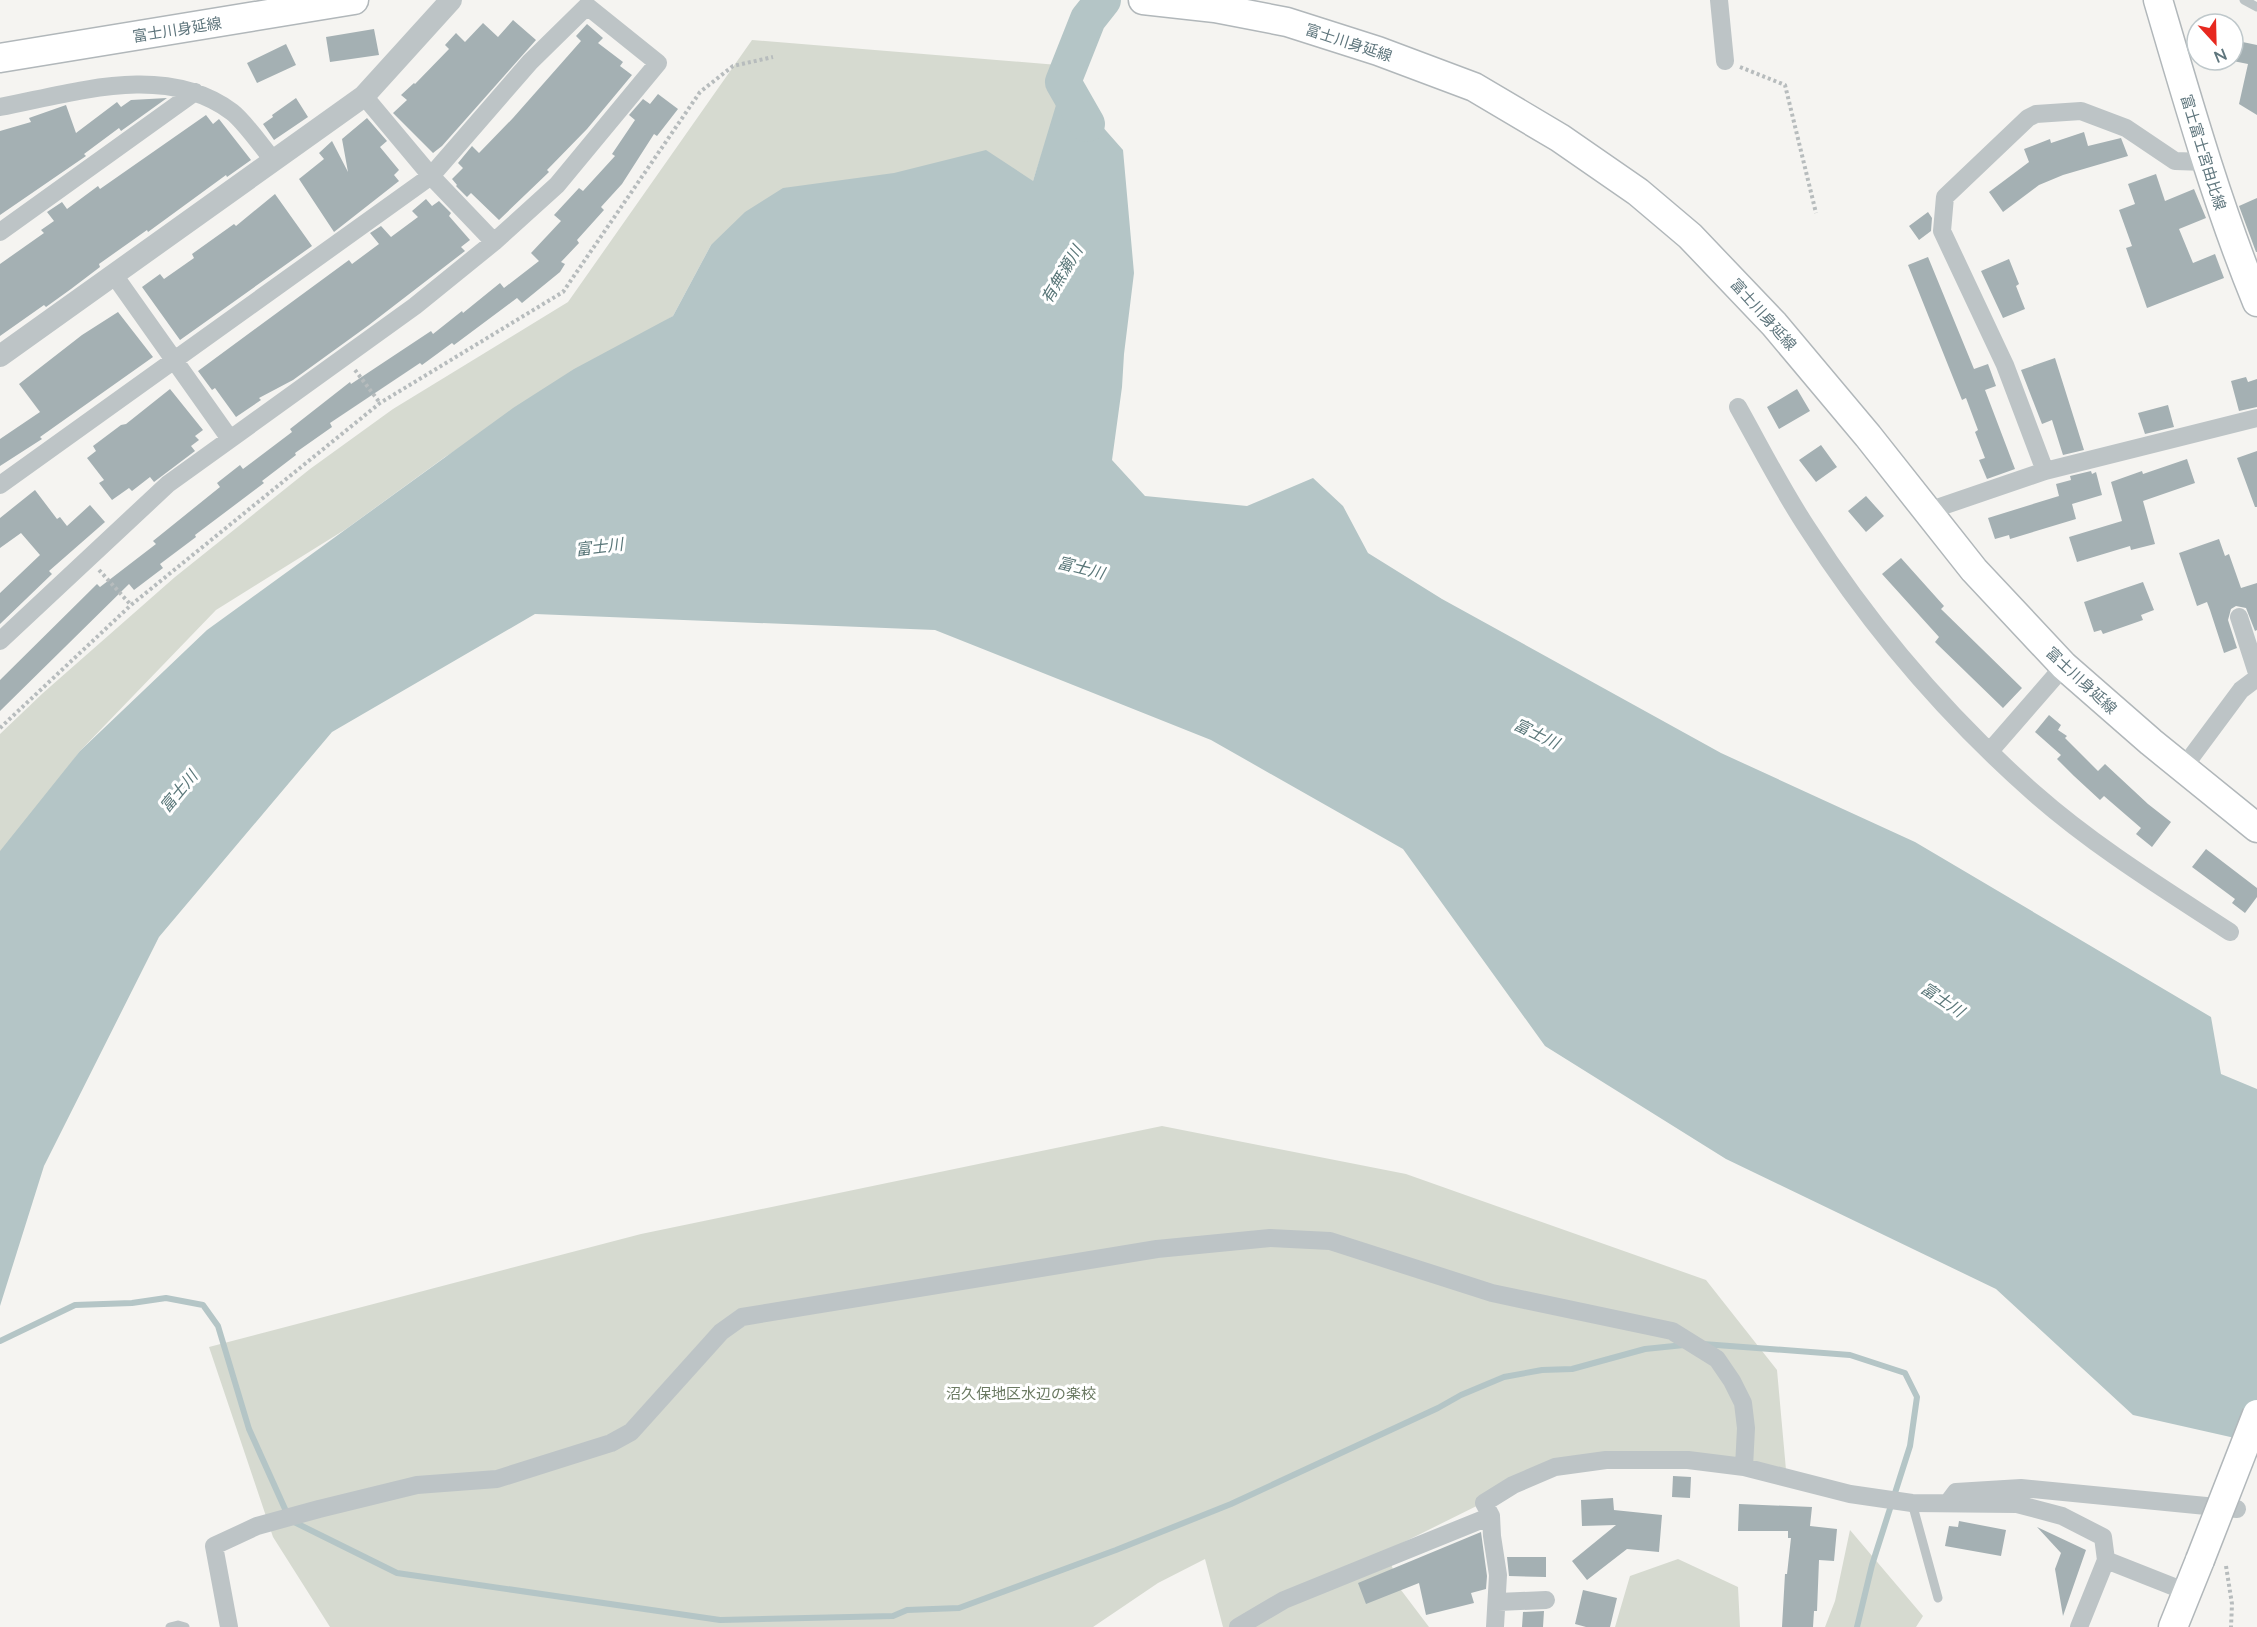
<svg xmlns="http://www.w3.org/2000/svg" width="2257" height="1627" font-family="Lato,'Noto Sans JP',sans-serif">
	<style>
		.green { fill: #d6dad0 }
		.water { fill: #b4c5c6 }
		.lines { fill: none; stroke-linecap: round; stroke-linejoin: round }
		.stream { stroke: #b4c5c6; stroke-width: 6 }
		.river { stroke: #b4c5c6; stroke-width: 36 }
		.building { fill: #a4b0b3 }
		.primary-casing { stroke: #b1b7ba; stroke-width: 31 }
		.path { stroke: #b7bcbd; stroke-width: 4; stroke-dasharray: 3 3; stroke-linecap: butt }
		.service { stroke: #bdc4c6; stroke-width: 9 }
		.minor { stroke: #bdc4c6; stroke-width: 18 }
		.tertiary { stroke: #bdc4c6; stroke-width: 22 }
		.primary { stroke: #fff; stroke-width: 28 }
		.primary-bridge-casing { stroke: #b1b7ba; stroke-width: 31; stroke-linecap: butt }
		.primary-bridge { stroke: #fff; stroke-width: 28 }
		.labels { text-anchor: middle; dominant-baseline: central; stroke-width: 6; stroke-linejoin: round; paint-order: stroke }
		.street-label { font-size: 15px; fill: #5f767d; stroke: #fff }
		.park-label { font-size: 15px; fill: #6b7a62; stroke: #fff }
		.water-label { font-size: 16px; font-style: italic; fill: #5a7779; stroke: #fff }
	</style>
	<rect width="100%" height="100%" fill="#f5f4f1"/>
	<path class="green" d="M752 40 1070 66 1033 181 711 245 673 316 445 457 346 529 216 610 80 751 0 859V734L43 693 175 577 310 469 393 409 568 302Z
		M1162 1126 1406 1174 1706 1280 1777 1370 1786 1470 1555 1467 1386 1551 1401 1590 1429 1627H1223L1205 1559 1158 1583 1093 1627H330L273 1537 209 1347 641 1234Z
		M1850 1530 1923 1616 1916 1627H1825L1835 1601Z
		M1678 1559 1738 1587 1740 1627H1615L1630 1576Z"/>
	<path class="water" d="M1063 82 1123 150 1134 273 1124 354 1122 387 1112 460 1145 496 1247 506 1313 478 1343 506 1368 553 1442 599 1721 753 1915 842 2211 1017 2221 1074 2257 1089V1443L2133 1415 1996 1289 1726 1159 1545 1046 1403 849 1211 740 935 630 535 614 332 732 159 937 44 1166 0 1306V851L80 751 207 630 513 408 574 369 673 316 711 245 745 212 783 188 894 173 986 150 1033 181Z"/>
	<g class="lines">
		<path class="stream" d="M0 1341 75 1305 132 1303 166 1298 203 1305 218 1326 249 1429 290 1520 397 1573 720 1620 893 1616 907 1610 959 1608 1116 1550 1231 1504 1438 1408 1461 1395 1504 1377 1542 1370 1572 1369 1645 1349 1684 1345
			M1703 1344 1850 1355 1905 1373 1917 1397 1910 1446 1872 1565 1857 1627"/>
		<path class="river" d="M1087 124 1063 82 1088 19 1103 0"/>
	</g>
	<path class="building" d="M513 20 536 40 442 146 433 153 393 113 407 100 401 95 414 83 415 84 449 49 445 45 456 33 465 42 483 23 498 37Z
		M587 24 603 38 598 43 623 62 620 66 632 75 587 129 547 170 549 172 499 220 471 193 467 197 456 186 457 185 452 179 463 168 458 163 472 146 479 153 513 118 581 41 576 36Z
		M374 29 379 55 330 62 326 37Z
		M2233 40 2257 45V115L2239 104 2248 64 2233 61Z
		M286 44 296 65 257 83 247 63Z
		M658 94 678 109 657 136 654 134 622 184 601 207 604 210 577 240 579 243 561 262 565 264 560 272 522 303 517 298 454 345 452 343 422 365 420 363 330 423 332 427 295 453 296 455 262 481 264 483 195 535 196 537 160 564 163 568 134 590 129 584 0 711V680L97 584 100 587 156 544 153 541 220 487 217 483 240 465 243 469 292 432 290 429 350 382 351 384 431 331 433 334 462 311 463 313 500 283 504 288 539 261 531 253 561 221 554 215 579 188 583 191 615 156 612 154 635 120 629 115 643 99 650 104Z
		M167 98 121 131 119 128 84 154 86 156 0 215V131L31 122 29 118 66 105 76 133 117 102 121 107 131 100Z
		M296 98 308 117 274 140 263 124 273 117 272 115Z
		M206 115 213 124 219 119 251 160 227 177 226 175 148 232 147 230 99 264 100 267 71 289 46 307 44 305 0 336V264L44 233 41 230 54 221 47 212 62 202 67 209 98 186 100 189Z
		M367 118 387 141 380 147 399 170 394 175 399 181 334 232 299 179 324 159 319 153 332 141 348 172 342 139Z
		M2084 132 2088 146 2121 138 2128 156 2063 175 2039 185 2003 212 1989 192 2029 162 2024 149 2050 139 2051 143Z
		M2156 174 2165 201 2194 189 2206 218 2179 229 2193 263 2215 254 2224 278 2147 308 2126 248 2132 246 2119 210 2135 204 2128 184Z
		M275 194 312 246 180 340 142 287 160 274 164 279 194 258 192 254 234 224 236 226Z
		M2257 198V252H2256L2239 206Z
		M426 199 432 206 439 201 451 213 449 216 470 240 461 247 465 251 369 325 293 380 259 398 261 400 236 417 215 388 212 390 198 371 349 260 352 264 379 244 370 233 381 226 391 237 418 217 412 211Z
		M1928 212 1932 218 1931 231 1919 240 1909 226Z
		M1928 257 1974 369 1988 364 1996 386 1985 390 2015 469 1987 479 1979 460 1985 458 1975 432 1978 430 1966 398 1962 400 1908 265Z
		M2009 259 2019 284 2016 286 2025 309 2003 318 1981 271Z
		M118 312 153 357 40 437 42 439 0 466V439L40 412 19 384 82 335Z
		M2055 358 2084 450 2063 455 2052 420 2042 424 2021 370Z
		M2246 377 2248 382 2257 379V407L2239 411 2231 381Z
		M170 389 203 430 195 436 199 440 191 446 195 451 154 482 150 477 132 491 129 488 112 500 99 483 104 480 87 458 96 451 93 446 121 425 126 424Z
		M1797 389 1810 411 1779 429 1767 407Z
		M2168 405 2174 427 2145 434 2138 413Z
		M1821 445 1837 467 1816 482 1799 460Z
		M2257 451V507H2255L2237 458Z
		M2187 459 2195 483 2143 501 2155 544 2131 550 2130 546 2077 562 2069 537 2122 521 2111 482 2142 471 2143 474Z
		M2091 471 2092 474 2096 472 2102 495 2072 504 2076 519 2010 539 2009 535 1995 539 1988 518 2059 496 2056 484 2071 480 2070 476Z
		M35 490 57 519 60 517 67 526 90 505 105 522 49 571 52 574 0 624V593L40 555 21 533 0 548V518Z
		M1866 496 1884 516 1866 532 1848 511Z
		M2219 539 2225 556 2229 554 2241 588 2257 583V630L2255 631 2246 608 2236 606 2231 609 2228 620 2237 648 2224 653 2210 610 2207 602 2197 606 2179 553Z
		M1901 558 1944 606 1941 609 2022 688 2003 708 1935 642 1939 637 1882 574Z
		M2143 582 2154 610 2141 615 2143 620 2103 634 2101 630 2094 632 2084 602Z
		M2049 715 2061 725 2058 730 2067 736 2065 738 2098 771 2105 764 2148 804 2171 822 2152 847 2136 834 2141 828 2104 796 2100 800 2074 776 2057 759 2061 755 2035 732Z
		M2206 849 2257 888V897L2245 913 2232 903 2235 899 2192 867Z
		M1673 1476 1691 1477 1690 1498 1672 1497Z
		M1613 1498 1614 1510 1662 1515 1659 1552 1627 1549 1587 1580 1572 1561 1616 1525 1582 1526 1581 1500Z
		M1739 1504 1812 1507 1810 1526 1837 1529 1834 1561 1819 1560 1817 1611H1814L1813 1627H1782L1785 1574H1787L1791 1538H1788V1531H1738Z
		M1959 1521 2006 1530 2001 1556 1945 1546 1949 1526 1958 1527Z
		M2037 1527 2086 1550 2063 1616 2055 1569 2061 1553Z
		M1481 1532 1487 1576 1486 1589 1471 1593 1474 1603 1426 1615 1419 1583 1366 1604 1358 1583Z
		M1507 1557H1546V1577L1509 1576Z
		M1583 1590 1617 1598 1610 1627H1586L1575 1624Z
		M1544 1611 1543 1627H1522L1523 1612Z"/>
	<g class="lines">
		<g class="primary-casing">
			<path id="primary" d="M1143 0 1215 8 1287 22 1378 51 1474 87 1560 138 1638 192 1690 236 1774 324 1868 436 1974 570 2064 666 2151 742 2257 828
				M2158 0C2188 102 2217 204 2257 302
				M0 58 354 0
				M2173 1627 2200 1560"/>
		</g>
		<path class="path" d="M1740 67 1785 85 1816 213
			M355 370 380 403
			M99 570 131 605
			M0 728 131 605 380 403 563 292 700 92 733 66 773 57
			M2226 1566 2232 1604 2231 1627"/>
		<path class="service" d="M2244 0 2257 7
			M1912 1503 1938 1598
			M170 1627 178 1625 185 1627"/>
		<path class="minor" d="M1719 0 1725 61
			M364 96 431 176 494 242
			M0 107C74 93 165 62 232 112 245 122 262 147 274 161
			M0 232 195 92
			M114 275 230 439
			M1738 407C1761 448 1782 490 1808 529 1870 626 1948 717 2034 793 2094 846 2164 889 2230 932
			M2045 471 2005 365 1942 231 1945 197 2028 118 2036 114 2081 111 2126 128 2175 161 2206 162
			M0 485 431 176 530 62 587 6 658 63 557 185 494 242 415 306 168 484 0 641
			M1928 511 2045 471 2257 418
			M2239 617 2257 673
			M1990 751 2064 666
			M2183 768 2241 690 2257 678
			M1950 1500 1956 1492 2021 1488 2237 1509
			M2106 1560 2187 1592
			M1498 1602 1546 1600
			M229 1627 214 1546 257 1526 319 1509 417 1485 497 1479 611 1443 631 1432 721 1332 742 1317 1157 1249 1270 1238 1330 1241 1492 1293 1672 1331 1717 1359 1732 1381 1743 1403 1746 1428 1744 1467
			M1238 1627 1284 1600 1491 1516
			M1495 1627 1498 1575 1492 1536 1491 1516 1484 1503 1513 1485 1555 1467 1606 1460H1688L1744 1467 1850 1494 1912 1503 2017 1504 2062 1516 2103 1537 2106 1560 2079 1627"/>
		<path class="tertiary" d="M0 356 364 96 451 0"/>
		<use href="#primary" class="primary"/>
		<g class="primary-bridge-casing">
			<path id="primary-bridge" d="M2200 1560 2257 1414"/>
		</g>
		<use href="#primary-bridge" class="primary-bridge"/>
	</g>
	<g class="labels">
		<g class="street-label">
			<text transform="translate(177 29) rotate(-9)">富士川身延線</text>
			<text transform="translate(1349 42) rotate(18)">富士川身延線</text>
			<text transform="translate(2204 152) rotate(73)">富士富士宮由比線</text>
			<text transform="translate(1764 314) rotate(48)">富士川身延線</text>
			<text transform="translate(2082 680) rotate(43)">富士川身延線</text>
		</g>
		<g class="park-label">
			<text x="1021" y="1393">沼久保地区水辺の楽校</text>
		</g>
		<g class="water-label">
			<text transform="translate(1061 274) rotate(-59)">有無瀬川</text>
			<text transform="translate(599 546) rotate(-7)">富士川</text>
			<text transform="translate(1081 567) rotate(14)">富士川</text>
			<text transform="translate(1537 733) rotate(26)">富士川</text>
			<text transform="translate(178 791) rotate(-50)">富士川</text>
			<text transform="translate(1943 999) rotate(34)">富士川</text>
		</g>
	</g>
	<g transform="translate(2215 42) rotate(158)"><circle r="28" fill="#ffffff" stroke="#bfc8cb" stroke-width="1.5"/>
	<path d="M0-4.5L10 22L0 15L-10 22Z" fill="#e7281f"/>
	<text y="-9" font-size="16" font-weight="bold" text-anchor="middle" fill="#5f767d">N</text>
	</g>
</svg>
